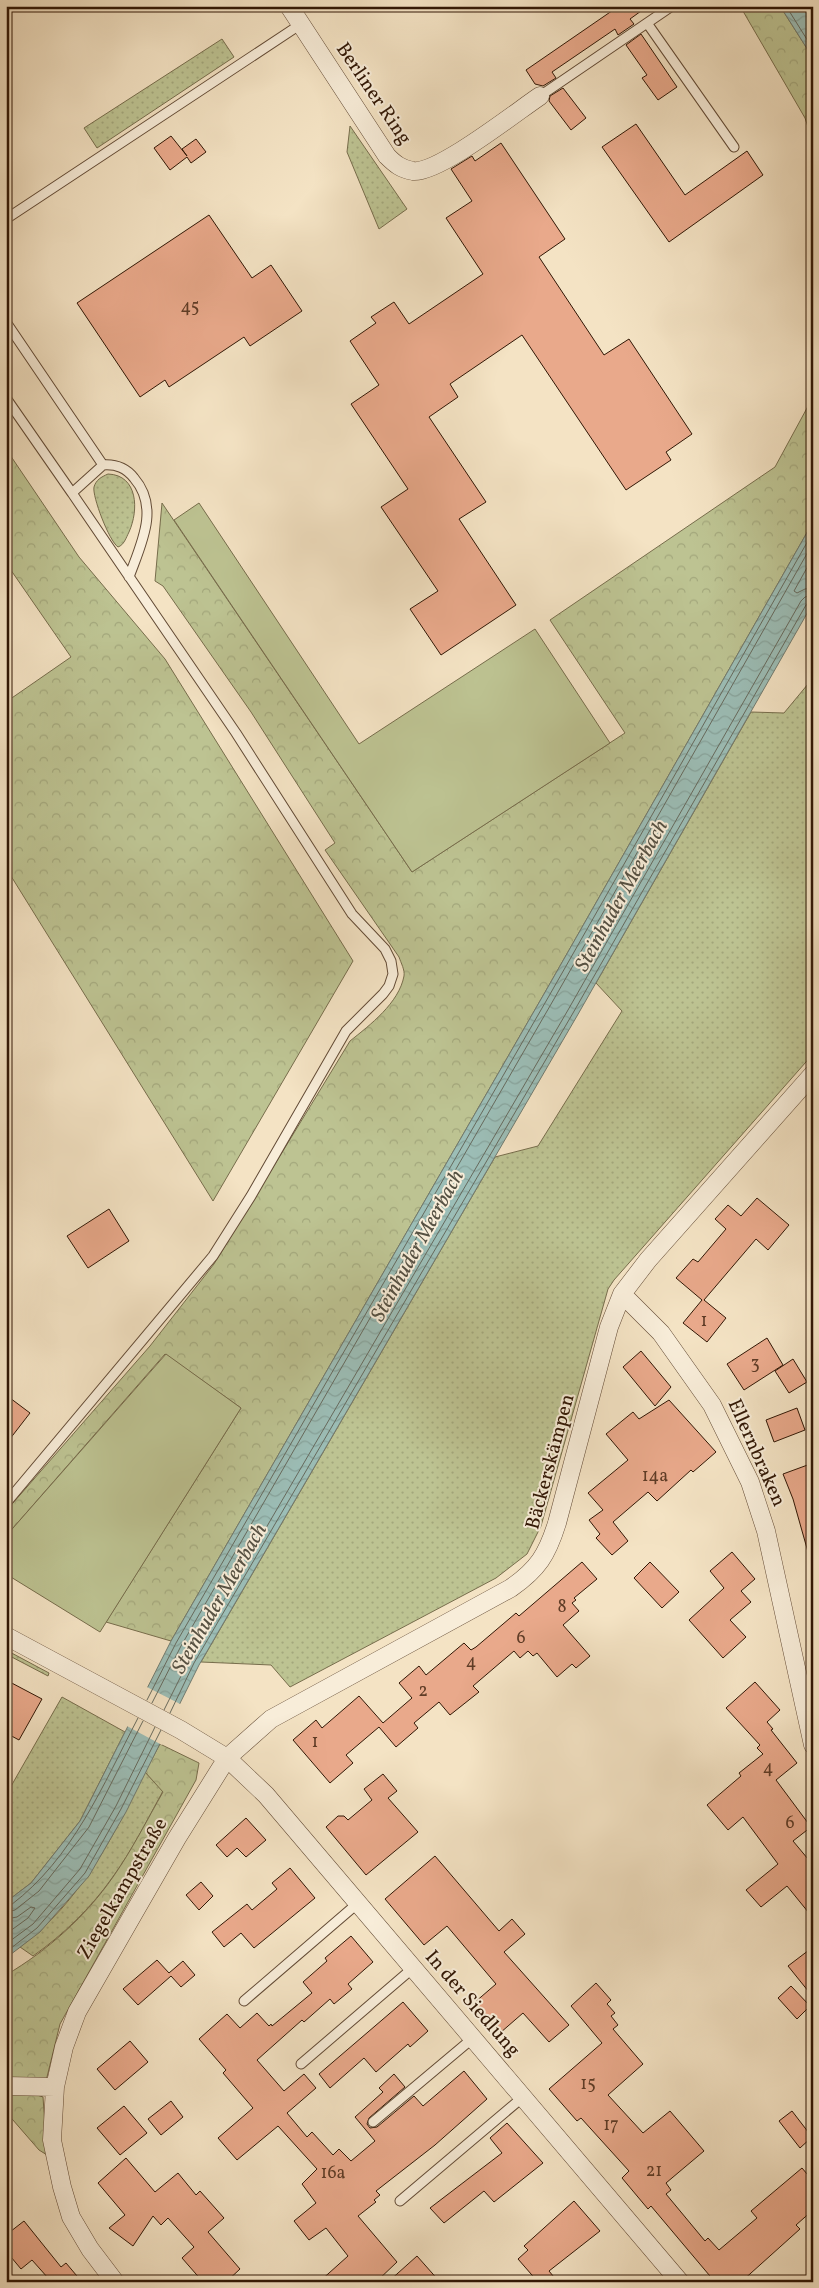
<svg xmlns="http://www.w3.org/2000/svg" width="819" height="2288" font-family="Vollkorn,serif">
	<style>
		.grass { fill: url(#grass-dots); stroke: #776d4c }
		.forest { fill: url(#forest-crowns); stroke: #776d4c }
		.garden { fill: #bdc392; stroke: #776d4c }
		.water { fill: url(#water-waves); stroke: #717b70 }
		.pier { fill: #f4e3c4 }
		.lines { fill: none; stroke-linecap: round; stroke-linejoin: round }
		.shore { stroke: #666a5e; stroke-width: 1 }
		.building { fill: #e9a98b; stroke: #311705 }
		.service-casing { stroke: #624a35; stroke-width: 11 }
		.minor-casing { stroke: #624a35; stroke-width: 19 }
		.service { stroke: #f8edd9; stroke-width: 9 }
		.minor { stroke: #f8edd9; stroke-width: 18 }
		.labels { text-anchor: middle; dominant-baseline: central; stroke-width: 4; stroke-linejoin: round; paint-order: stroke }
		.number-label { font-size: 18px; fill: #5f3c26 }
		.street-label { font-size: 20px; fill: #311705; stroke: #f8edd9 }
		.water-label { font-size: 21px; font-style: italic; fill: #565143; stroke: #f8edd9 }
	</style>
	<defs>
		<pattern id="grass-dots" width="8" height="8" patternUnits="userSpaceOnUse" patternTransform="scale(1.25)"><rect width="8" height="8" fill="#bdc392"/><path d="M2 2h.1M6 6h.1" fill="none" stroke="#a3a77c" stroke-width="1.8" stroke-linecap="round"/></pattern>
		<pattern id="forest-crowns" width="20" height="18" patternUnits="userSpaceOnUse" patternTransform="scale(1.25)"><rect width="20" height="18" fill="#bdc392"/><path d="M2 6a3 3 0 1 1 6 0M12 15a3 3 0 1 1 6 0" fill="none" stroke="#a3a77c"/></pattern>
		<pattern id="water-waves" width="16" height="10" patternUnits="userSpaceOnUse" patternTransform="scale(1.25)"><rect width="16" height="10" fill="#9cbeb7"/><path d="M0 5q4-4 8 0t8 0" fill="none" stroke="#87a39c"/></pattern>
	</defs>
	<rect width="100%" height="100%" fill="#f4e3c4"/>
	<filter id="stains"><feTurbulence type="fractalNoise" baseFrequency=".004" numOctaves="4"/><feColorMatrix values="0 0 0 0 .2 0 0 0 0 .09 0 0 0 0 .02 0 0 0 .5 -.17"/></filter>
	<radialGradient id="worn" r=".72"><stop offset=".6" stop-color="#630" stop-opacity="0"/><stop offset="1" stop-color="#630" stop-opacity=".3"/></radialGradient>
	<path class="grass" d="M222 39 234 57 97 148 84 128Z
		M350 126 407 209 379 229 347 152Z
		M108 474C138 475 139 510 129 532 126 538 124 545 118 547 109 541 92 496 94 487 96 480 101 477 108 474Z
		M813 678V1054L614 1280 608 1289 541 1526 527 1554 496 1578 290 1687 271 1665 201 1662 495 1157 538 1146 622 1011 596 983 751 712 784 713Z
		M6 1650 49 1673 48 1676 6 1654Z
		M62 1697 125 1732 80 1821 31 1883 6 1902V1795Z
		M145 1772 163 1791C147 1820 132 1851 112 1878 91 1908 63 1935 33 1956L20 1947C80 1902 113 1838 145 1772Z"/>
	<path class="forest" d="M740 6H780L813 58V142L805 118Z
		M813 397V522L544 994 171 1641 106 1622 241 1408 165 1354 6 1536V1511L150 1346 214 1264 350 1041C370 1025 399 1003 404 976 405 970 401 963 399 957L325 850 335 843 251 712 163 586 155 581 162 503 412 872 625 733 550 620 775 467Z
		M6 449 79 557 165 659 353 961 213 1201 6 868V702L71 657 6 563Z
		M160 1744 199 1763 196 1780 60 2024 47 2077 44 2080 6 2081V1975C47 1951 86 1916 113 1877 132 1850 147 1820 163 1792L145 1772Z
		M6 2092 34 2094 43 2097 47 2155 39 2150 6 2112Z"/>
	<path class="garden" d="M199 503 359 744 535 629 610 743 412 872 174 520Z
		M166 1354 241 1408 100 1632 6 1574V1536Z"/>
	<path class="water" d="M780 6H813V58Z
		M813 522V603L577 1016 199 1665 126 1812 89 1876 40 1932 6 1958V1902L31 1883 80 1821 171 1641 544 994Z"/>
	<path class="pier" d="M145 1686 182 1705 162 1745 125 1725Z"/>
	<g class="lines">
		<path class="shore" d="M786 6 813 49
			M813 557 794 591 797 593 805 589 813 588
			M147 1700 176 1643 549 996 813 532
			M152 1703 181 1646 554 999 813 543
			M164 1710 189 1660 568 1010 801 601 805 597 813 595
			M170 1713 194 1663 573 1013 806 605 813 602
			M6 1906 11 1905C73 1858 103 1785 138 1718
			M6 1912 15 1910 39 1891 89 1827 143 1721
			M6 1919 17 1917 31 1907 35 1908 28 1918 6 1934
			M6 1944 33 1924 80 1869 116 1806 155 1727
			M6 1952 37 1928 85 1873 121 1809 161 1730"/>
	</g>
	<path class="building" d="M619 6H648L630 19 634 24 618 35 615 29 552 72 556 78 543 86 535 84 526 70Z
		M641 34 677 87 658 100 642 78 647 75 626 45Z
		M563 88 586 118 571 130 549 101 550 96Z
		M636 124 685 195 747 151 763 175 669 242 602 147Z
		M171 136 187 156 182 149 196 139 206 152 191 163 187 157 170 170 154 148Z
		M501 143 565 239 539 257 604 355 629 339 692 434 666 452 671 460 626 490 522 335 450 384 458 397 429 417 486 502 459 519 516 605 441 655 410 609 438 591 381 507 408 489 351 404 379 385 350 341 376 323 371 317 394 302 409 324 483 274 446 218 472 201 451 169 472 156 475 161Z
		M209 215 252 278 271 265 302 311 250 346 244 337 169 387 165 380 140 397 77 303Z
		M757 1198 789 1225 768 1250 756 1239 704 1300 726 1318 707 1342 683 1323 702 1300 676 1278 693 1259 698 1262 726 1229 715 1219 728 1205 741 1216Z
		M109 1209 129 1241 88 1268 67 1236Z
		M767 1338 783 1365 744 1390 727 1364Z
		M641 1351 671 1387 655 1406 623 1367Z
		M793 1359 807 1382 789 1393 775 1371Z
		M6 1395 30 1413 6 1444Z
		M669 1400 716 1452 693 1472 691 1470 657 1501 648 1492 613 1522 628 1541 612 1555 596 1538 600 1534 589 1520 603 1510 588 1493 628 1460 606 1434 633 1412 639 1419Z
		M797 1408 805 1430 774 1442 766 1420Z
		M813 1463V1551L808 1552 793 1499 783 1474Z
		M732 1552 755 1579 741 1591 751 1602 730 1620 746 1637 723 1658 689 1620 724 1588 710 1571Z
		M582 1562 597 1579 574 1598 576 1600 572 1603 579 1611 563 1625 590 1656 576 1668 572 1664 557 1677 537 1653 533 1656 528 1651 520 1658 514 1651 473 1686 479 1692 450 1715 439 1702 414 1723 418 1728 396 1747 379 1727 346 1755 353 1763 330 1783 293 1740 316 1720 322 1728 359 1696 383 1723 412 1698 399 1683 419 1666 426 1675 464 1643 471 1650 476 1647 516 1613 519 1616Z
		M650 1562 679 1592 662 1608 634 1578Z
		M6 1680 42 1699 19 1740 6 1733Z
		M755 1682 780 1710 767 1722 773 1729 771 1730 797 1763 776 1780 811 1827 793 1841 813 1865V1918L787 1886 761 1907 746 1890 778 1864 743 1817 728 1830 707 1805 741 1776 739 1773 763 1754 757 1748 760 1745 726 1708Z
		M383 1774 397 1791 388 1798 418 1832 366 1875 326 1827 338 1816H344L348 1820 372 1800 364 1789Z
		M246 1818 266 1840 246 1857 237 1848 227 1857 216 1845Z
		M435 1856 499 1931 512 1919 525 1934 504 1952 569 2025 549 2042 523 2013 500 2033 474 2003 496 1984 447 1926 424 1945 385 1899Z
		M290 1868 315 1898 254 1948 241 1933 224 1947 212 1932 247 1904 252 1910 277 1889 272 1883Z
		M201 1882 213 1896 199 1910 186 1895Z
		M351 1936 373 1962 348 1984 352 1989 334 2004 330 1999 304 2022 302 2020 257 2060 284 2091 304 2074 316 2088 287 2113 307 2137 312 2132 333 2155 339 2149 351 2161 375 2141 355 2117 383 2092 379 2088 394 2074 405 2087 369 2118 367 2124 370 2128 377 2127 414 2096 423 2106 464 2071 487 2099 435 2145 376 2191 380 2195 374 2200 376 2202 358 2216 397 2262 376 2282H319L348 2256 326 2228 309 2240 294 2221 316 2203 302 2184 317 2169 278 2126 237 2160 218 2138 253 2108 223 2073 226 2070 199 2039 227 2014 240 2028 257 2013 269 2026 271 2024 272 2026 312 1993 303 1982 327 1961 325 1958Z
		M813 1947V1997L788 1966Z
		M157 1960 169 1973 183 1961 195 1975 181 1987 171 1976 138 2005 123 1989Z
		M596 1983 611 2000 607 2004 615 2013 611 2016 618 2025 613 2029 643 2064 608 2095 643 2133 670 2111 704 2151 666 2183 671 2190 666 2194 705 2241 708 2238 719 2250 757 2218 751 2211 802 2168 813 2181V2210L796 2225 800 2229 741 2282H715L651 2206 648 2209 622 2178 629 2171 581 2118 577 2121 549 2089 602 2043 571 2006Z
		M791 1986 810 2006 797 2019 778 1998Z
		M403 2002 428 2031 410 2047 408 2044 376 2072 364 2058 330 2088 319 2074Z
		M130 2041 148 2062 115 2090 97 2069Z
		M171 2101 183 2117 161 2135 148 2119Z
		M124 2106 147 2133 120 2155 97 2128Z
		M792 2111 812 2137 800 2148 779 2121Z
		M507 2123 543 2163 494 2202 484 2191 444 2223 430 2208 502 2153 490 2138Z
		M126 2158 155 2192 178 2173 196 2195 200 2191 224 2218 208 2232 240 2269 226 2282H203L182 2258 194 2247 168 2218 161 2225 153 2216 133 2246 109 2228 125 2215 98 2183Z
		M574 2201 600 2231 549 2271 558 2282H538L518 2259 528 2250 524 2246Z
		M24 2221 61 2267 66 2263 82 2282H43L48 2278 32 2260 21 2269 6 2251V2235Z
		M417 2256 440 2282H388Z"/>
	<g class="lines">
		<g class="service-casing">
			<path id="service" d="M647 23 734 147
				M540 96 672 6
				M6 219 301 24
				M6 322 103 465
				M6 398 72 493
				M6 1503 213 1256 251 1196 346 1031 383 994 389 986 393 974 391 961 385 949 352 914 236 733 72 493 103 465C117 464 126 468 134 478 160 508 141 544 129 577
				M244 2001 358 1903
				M301 2064 413 1968
				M373 2122 473 2038
				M400 2201 523 2097"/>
		</g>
		<g class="minor-casing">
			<path id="minor" d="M289 6 387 156C395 164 401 169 413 171 438 174 516 112 540 96
				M622 1294 661 1333 712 1405 750 1482 766 1531 813 1745
				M6 1636 181 1730 227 1758 266 1795 680 2282
				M6 2086 55 2087
				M115 2282 90 2249 71 2217 62 2187 52 2140 55 2087 64 2047 77 2012 135 1911 177 1838 227 1758 271 1719 511 1588C538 1569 547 1555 557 1523L609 1327 622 1294 648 1260 813 1074"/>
		</g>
		<use href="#service" class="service"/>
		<use href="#minor" class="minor"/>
	</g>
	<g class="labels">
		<g class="number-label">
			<text x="190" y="307">45</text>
			<text x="704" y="1321">1</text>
			<text x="755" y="1364">3</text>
			<text x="655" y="1476">14a</text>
			<text x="562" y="1607">8</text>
			<text x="521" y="1638">6</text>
			<text x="471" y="1662">4</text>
			<text x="423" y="1691">2</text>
			<text x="315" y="1742">1</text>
			<text x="768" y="1768">4</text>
			<text x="790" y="1823">6</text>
			<text x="588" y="2084">15</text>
			<text x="611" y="2125">17</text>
			<text x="654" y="2171">21</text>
			<text x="333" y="2173">16a</text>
		</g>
		<g class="street-label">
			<text transform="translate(373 94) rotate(56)">Berliner Ring</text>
			<text transform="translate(756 1453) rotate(66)">Ellernbraken</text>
			<text transform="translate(551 1462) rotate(-75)">Bäckerskämpen</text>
			<text transform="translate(123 1889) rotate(-60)">Ziegelkampstraße</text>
			<text transform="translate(472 2004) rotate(49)">In der Siedlung</text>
		</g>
		<g class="water-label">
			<text transform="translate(622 896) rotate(-61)">Steinhuder Meerbach</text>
			<text transform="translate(418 1246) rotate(-61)">Steinhuder Meerbach</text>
			<text transform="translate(220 1599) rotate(-60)">Steinhuder Meerbach</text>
		</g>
	</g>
	<rect width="819" height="2288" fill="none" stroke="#f4e3c4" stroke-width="25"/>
	<rect x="8" y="8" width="804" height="2273" fill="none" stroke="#311705" stroke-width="2.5"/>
	<rect x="12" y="12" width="794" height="2263" fill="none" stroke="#311705"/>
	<rect width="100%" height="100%" filter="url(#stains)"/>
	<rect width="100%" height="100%" fill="url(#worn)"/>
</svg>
